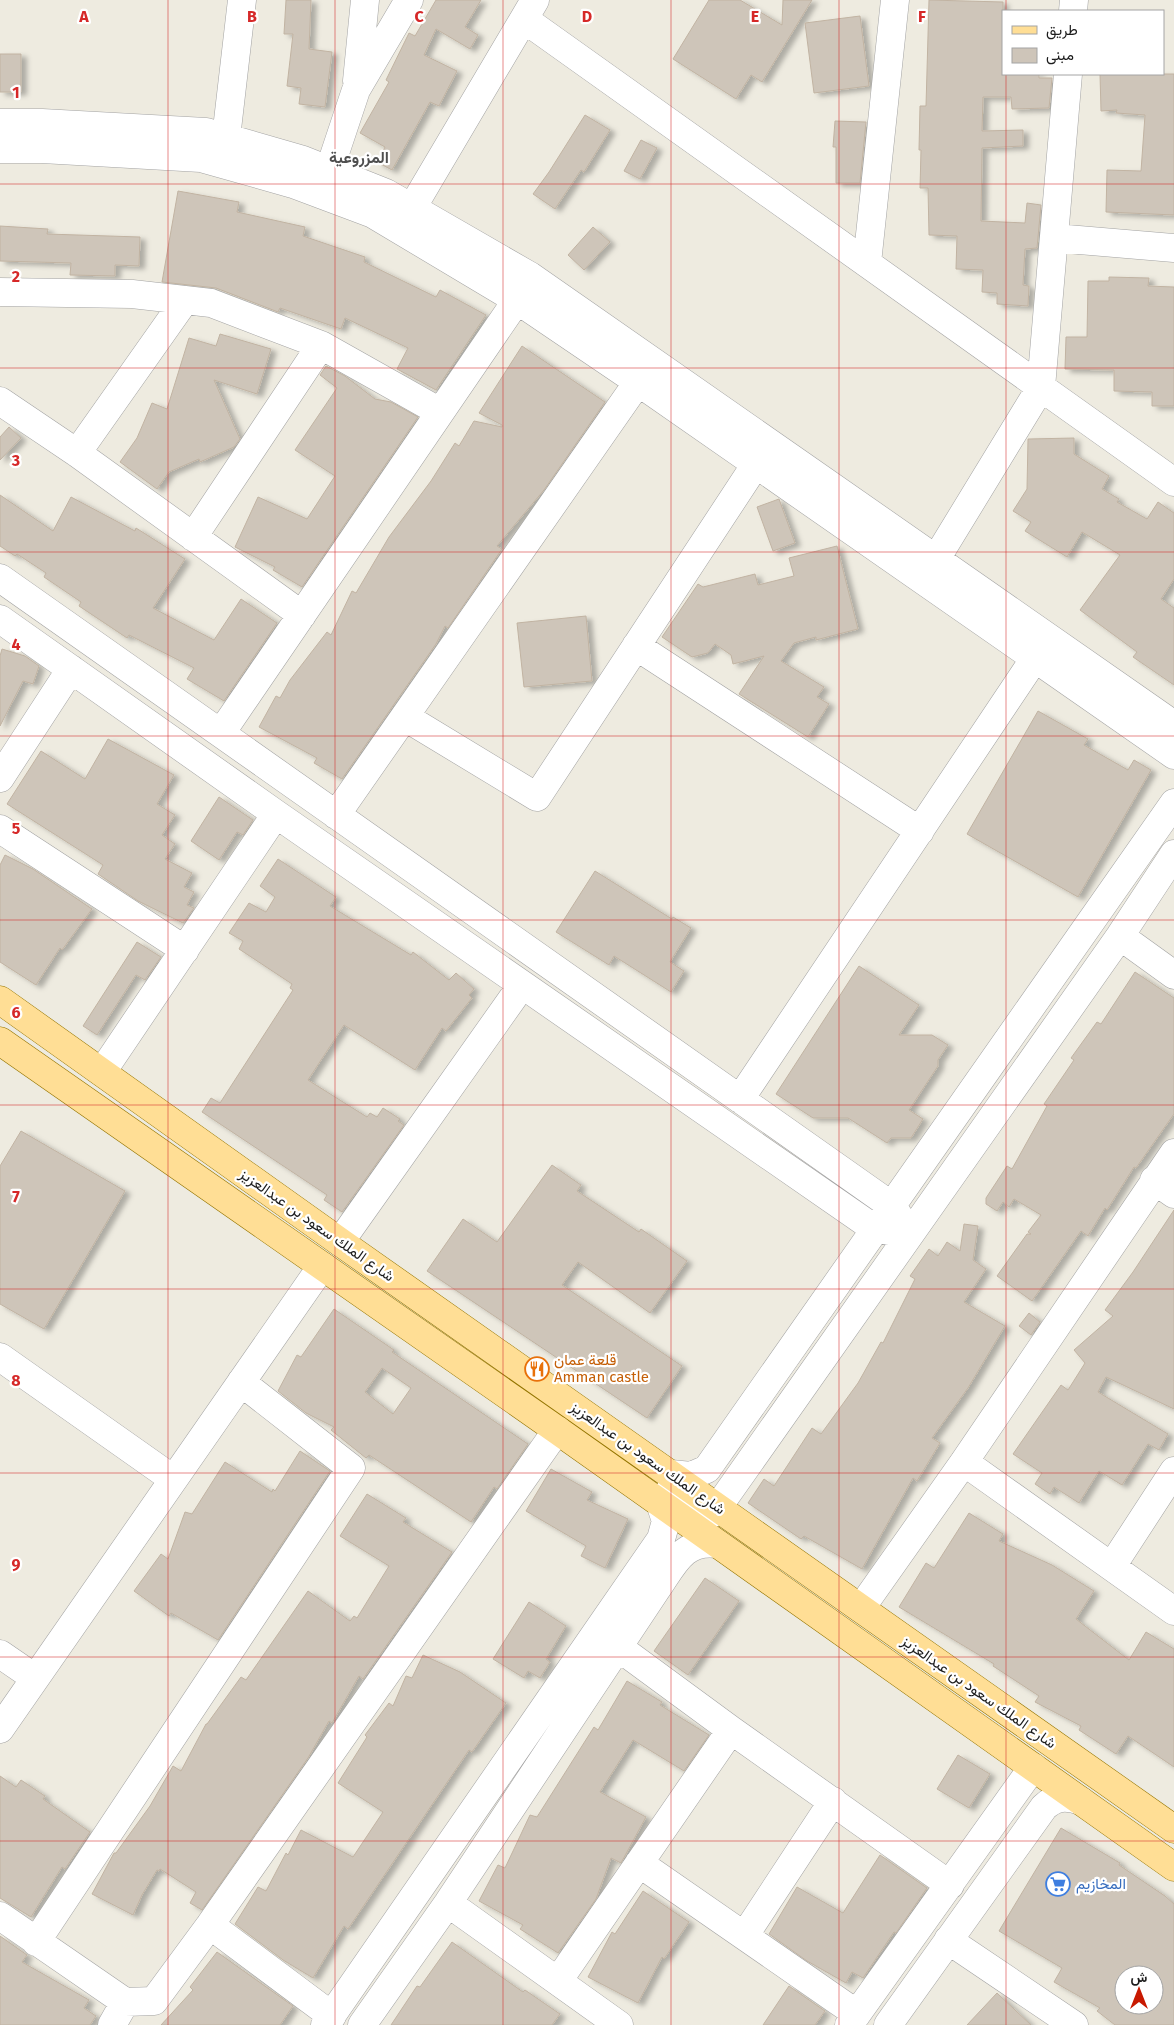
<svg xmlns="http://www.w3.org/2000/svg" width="1174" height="2025" font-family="'Fira Sans',Vazirmatn,sans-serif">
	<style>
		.building { fill: #cec5b9; stroke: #c1b3a2; fill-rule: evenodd; filter: url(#shadow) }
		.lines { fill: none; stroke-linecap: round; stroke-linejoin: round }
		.minor-casing { stroke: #a3a3a3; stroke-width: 29 }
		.major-casing { stroke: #947500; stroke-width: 29 }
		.minor { stroke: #fff; stroke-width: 28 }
		.major { stroke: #ffde95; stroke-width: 28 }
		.grid { fill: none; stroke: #d62828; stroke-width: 1; stroke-opacity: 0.55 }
		.labels { text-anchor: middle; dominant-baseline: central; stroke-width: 4.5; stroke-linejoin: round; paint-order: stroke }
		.street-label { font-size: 15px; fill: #1c1c1c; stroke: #fff }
		.food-label { font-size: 15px; fill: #c56008; stroke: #fff; text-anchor: start }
		.shop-label { font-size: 15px; fill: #366cbe; stroke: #fff; text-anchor: start }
		.neighbourhood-label { font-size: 16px; font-weight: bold; fill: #4f4f4f; stroke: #fff }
		.grid-label { font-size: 16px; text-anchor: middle; font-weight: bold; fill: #d62828; stroke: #fff; stroke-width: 4.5; stroke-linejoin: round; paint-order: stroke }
	</style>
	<defs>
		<filter id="shadow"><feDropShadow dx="5.5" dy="3" stdDeviation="2.5" flood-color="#0004"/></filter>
	</defs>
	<rect width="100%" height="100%" fill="#eeebe0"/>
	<path class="building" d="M286 0H311L309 49 332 52 325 107 299 104 301 88 287 86 293 34H284Z
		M436 0H481L465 27 478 35 470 49 436 29 424 55 457 71 439 106 430 102 392 170 377 162 385 147 360 133 389 82 386 80 409 33 415 36Z
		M709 0H740L782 25 783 0H812L762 82 751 75 736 99 673 59Z
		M929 0 1003 2V74H1039V78H1052L1049 108 1012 109 1011 97H983L982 131 1023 130V146L982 148 981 221 1025 223 1027 203 1041 205 1037 248 1025 249 1023 285 1029 286 1028 306 997 304V293L982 292 983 270 956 269 957 236 929 235 928 188H920L921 150H919L920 106H926Z
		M860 16 869 86 814 93 805 23Z
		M0 54H21V92H0Z
		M1100 74H1174V215L1106 212 1107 170 1141 171 1145 115 1116 113 1117 110 1101 111Z
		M585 115 610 130 584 172 581 170 555 209 533 194 549 172Z
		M835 121 866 122 860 183H836V147H833Z
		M641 140 657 148 640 179 624 171Z
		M178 191 239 202 237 212 305 227 303 236 365 257 364 262 436 297 440 290 486 315 436 390 397 369 408 348 345 318 341 329 280 308 278 312 216 288 162 282Z
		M0 226 48 229 47 234 140 237 139 266 115 265V276L70 275 71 263 0 261Z
		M593 227 610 242 584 270 568 255Z
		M1109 277 1149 278 1148 286 1174 287V406H1152V392L1114 391V370L1065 369 1066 337H1087L1088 281H1109Z
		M220 334 271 349 257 394 214 380 240 439 234 447 200 462 199 459 169 472 157 489 120 462 137 438 152 403 167 409 189 338 216 346Z
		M522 346 605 402 544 490 497 546 502 549 448 628 445 626 436 644 342 779 314 763 317 758 259 727 276 696 280 698 290 680 327 632 331 635 352 591 356 593 389 537 431 481 455 443 459 446 474 421 502 427V425L479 413Z
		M326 366 345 376 375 399 391 402 418 417 302 587 273 570 275 567 235 547 258 497 307 519 335 476 295 450 337 388 320 375Z
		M9 427 21 438 0 460V437Z
		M1074 438V454L1109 476 1102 489 1119 499 1117 502 1147 519 1158 502 1174 513V579L1161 599 1174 608V685L1133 657 1137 652 1080 610 1120 555 1082 532 1067 557 1025 531 1031 522 1013 511 1027 489 1028 439Z
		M0 495 53 531 71 497 135 531 136 528 185 559 153 608 214 640 241 599 277 623 224 701 187 679 194 668 129 635 127 638 79 606 81 602 44 577 46 573 17 554 15 556 0 546Z
		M779 499 795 543 773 551 757 507Z
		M837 546 858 629 816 640V637L794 643 781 661 824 687 817 697 829 704 808 737 739 694 764 656 733 664 731 655 715 644 708 653 692 657 662 637 698 584 703 587 755 574 758 585 794 576 789 558Z
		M586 616 592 681 524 687 517 623Z
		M2 649 25 656 39 666 33 684 23 681 0 726V656Z
		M1038 711 1088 739 1084 745 1128 770 1134 760 1151 770 1078 897 967 834Z
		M108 739 174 775 157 804 175 815 162 835 175 844 165 859 192 873 184 887 194 892 187 905 194 908 183 923 138 901 98 874 103 865 7 804 41 751 85 779Z
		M219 797 253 820 243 835 237 832 219 860 191 841Z
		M5 855 33 869 92 909 62 950 60 948 36 985 0 962V865Z
		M278 859 336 897 330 906 411 955 413 952 449 980 456 973 474 989 469 995 472 998 446 1031 442 1028 415 1070 344 1025 308 1080 367 1117 370 1113 377 1117 383 1108 400 1119 398 1121 404 1125 342 1212 324 1200 327 1195 202 1112 211 1098 220 1103 293 990 290 988 292 984 239 949 243 941 229 933 249 903 266 912 275 897 260 886Z
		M595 871 672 919 673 917 691 928 670 962 684 971 671 992 614 956 609 965 556 932Z
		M137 942 161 957 145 980 136 975 97 1035 83 1026Z
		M859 966 919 1005 899 1035H932L948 1045 938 1060V1066L909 1110 923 1119 911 1138H891L887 1143 848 1118H813L776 1094Z
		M1135 972 1174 998V1114L1136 1168 1134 1167 1107 1210 1105 1208 1088 1236 1081 1231 1032 1301 997 1276 1027 1234H1031L1028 1232 1041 1215 1014 1199 1009 1207 1003 1202 997 1211 986 1204V1198L1007 1166 1012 1169 1047 1106 1044 1104 1074 1060 1071 1058 1097 1022 1101 1024Z
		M21 1131 125 1191 44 1329 0 1304V1166Z
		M552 1165 581 1185 577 1191 639 1232 641 1229 687 1261 650 1313 578 1262 562 1285 682 1366 647 1418 427 1271 463 1219 497 1242Z
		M1174 1210V1409L1106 1377 1098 1392 1168 1434 1159 1450 1148 1444 1122 1485 1099 1471 1079 1503 1054 1487 1050 1494 1035 1484 1042 1473 1013 1454 1061 1385 1068 1390 1085 1363 1074 1350 1113 1316 1105 1310 1133 1272Z
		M964 1224 978 1226 973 1260 986 1269 964 1302 1005 1326 968 1388 932 1438 940 1443 917 1481 913 1478 862 1569 804 1536 801 1539 748 1503 764 1479 774 1486 812 1428 821 1434 858 1383 881 1342 883 1343 915 1279 910 1276 929 1249 938 1256 947 1242 960 1251Z
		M334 1309 394 1350 392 1352 528 1444 497 1489 494 1487 471 1522 369 1455 366 1458 331 1430 334 1427 306 1413 278 1391 297 1355 301 1357ZM382 1368 411 1388 393 1414 365 1392Z
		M1029 1313 1040 1322 1031 1335 1019 1326Z
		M300 1451 330 1471 218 1640 171 1613 169 1616 134 1591 161 1554 168 1559 185 1512 192 1514 225 1462 272 1492 273 1489 275 1491Z
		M551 1469 592 1492 587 1500 628 1519 605 1568 581 1556 586 1546 526 1511Z
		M367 1494 406 1518 403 1522 452 1552 363 1679 359 1676 332 1723 329 1721 308 1758 202 1910 190 1903 196 1892 160 1869 159 1871 157 1870 142 1895 133 1915 92 1894 114 1853H116L150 1806 173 1766 181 1771 206 1724H207L241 1677 246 1680 308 1591 350 1621 354 1616 357 1618 389 1566 340 1536Z
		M969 1513 1003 1534 999 1541 1052 1565 1094 1591 1076 1619 1129 1660 1146 1632 1174 1649V1767L1128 1736 1116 1754 1079 1730 1081 1726 1035 1702 1039 1696 993 1666 994 1664 899 1607 926 1563 934 1568Z
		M705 1578 739 1601 688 1675 654 1651Z
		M529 1602 566 1626 546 1659 550 1662 540 1678 528 1671 524 1678 493 1659Z
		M423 1655 460 1672 506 1703 472 1752 469 1750 348 1929 344 1926 313 1978 283 1960 235 1924 258 1887 266 1891 286 1853 288 1855 301 1830 353 1857 383 1812 338 1783 367 1737 365 1735 389 1703 393 1706 406 1676 412 1678Z
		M627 1681 662 1702 660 1705 709 1735 684 1771 633 1740 600 1792 646 1817 621 1863 611 1858 596 1899 558 1953 520 1929 523 1925 479 1901 498 1865 505 1868 530 1815 537 1817 594 1727 598 1730Z
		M958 1755 990 1774 969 1808 937 1789Z
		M0 1776 16 1787 21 1780 45 1796 43 1799 90 1832 65 1869 62 1867 31 1917 0 1898Z
		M1061 1828 1120 1863 1119 1865 1165 1896 1174 1904V2025H1115L1097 2011 1100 2008 1054 1982 1062 1968 999 1931ZM1124 1975H1154V2005H1124Z
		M880 1855 927 1888 896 1933 894 1932 863 1978 852 1972 846 1983 807 1961 769 1934 797 1887 843 1913Z
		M643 1891 689 1922 664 1959 662 1957 638 2003 588 1977 612 1932 615 1934Z
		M0 1936 27 1955 22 1962 89 2000 84 2008 96 2016 90 2025H0Z
		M452 1942 523 1992 525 1990 560 2014 552 2025H391L417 1986 420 1987Z
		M217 1952 293 2006 280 2025H161L193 1990 190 1987Z
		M789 1986 825 2011 815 2025H763Z
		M997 1993 1031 2025H967Z"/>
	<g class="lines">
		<g class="minor-casing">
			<path id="minor" d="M1073 11 1074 0
				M524 19 1174 482
				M357 81 365 0
				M0 123H42L206 132 303 160 386 193 530 276 1174 725
				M226 138 242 0
				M0 149H42L201 158 293 184 373 214 517 300 638 382 1174 755
				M329 171 356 90 409 0
				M412 208 535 0
				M1055 238 1174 248
				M867 263 895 0
				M0 292 132 294 211 303 321 345 440 412
				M0 401 77 453 302 615
				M77 453 185 300
				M193 537 321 345
				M936 559 1041 387 1068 74
				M0 578 892 1206 910 1233
				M0 619 276 814 875 1229 910 1233
				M636 646 920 831
				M405 717 537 797 756 464
				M221 733 517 300
				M0 778 71 669
				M336 815 638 382
				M0 829 185 950
				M1120 936 1174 975
				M102 1072 276 814
				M740 1099 1035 658
				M1154 1180 1174 1194
				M340 1242 522 985
				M0 1357 173 1479
				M964 1462 1174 1611
				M671 1474 691 1476 707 1469 1174 803
				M668 1493 694 1512 706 1515 711 1514 718 1507 1120 936 1174 854
				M1112 1566 1174 1471
				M861 1608 964 1462 1174 1153
				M618 1647 731 1730 950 1885
				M0 1654 35 1678
				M0 1729 322 1266
				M639 1863 857 2014
				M448 1903 619 2025
				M0 1916 125 2002 154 2001 210 1925 557 1430
				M210 1925 332 2016
				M745 1935 833 1801
				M948 1940 1074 2025
				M36 1942 351 1468 241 1382
				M558 1981 731 1730
				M112 2025 125 2002
				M325 2025 661 1539 666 1521 660 1503
				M362 2025 448 1903 656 1590C673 1566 683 1539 717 1544
				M849 2025 1033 1767
				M888 2025 1044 1807C1056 1796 1066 1796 1081 1801"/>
		</g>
		<g class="major-casing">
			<path id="major" d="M0 1000 340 1242 1174 1829
				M0 1041 557 1430 1174 1867"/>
		</g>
		<use href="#minor" class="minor"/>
		<use href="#major" class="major"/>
	</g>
	<path class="grid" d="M168 0V2025M335 0V2025M503 0V2025M671 0V2025M839 0V2025M1006 0V11M1006 74V2025M0 184H1174M0 368H1174M0 552H1174M0 736H1174M0 920H1174M0 1105H1174M0 1289H1174M0 1473H1174M0 1657H1174M0 1841H1174"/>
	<defs>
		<g id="restaurant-ring" transform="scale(1.25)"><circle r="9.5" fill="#fff" stroke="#e8710a" stroke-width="1.5"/><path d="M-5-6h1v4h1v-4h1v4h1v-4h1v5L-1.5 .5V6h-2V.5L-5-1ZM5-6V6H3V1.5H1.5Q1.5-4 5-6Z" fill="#e8710a"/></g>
		<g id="supermarket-ring" transform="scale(1.25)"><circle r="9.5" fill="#fff" stroke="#3f7fe0" stroke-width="1.5"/><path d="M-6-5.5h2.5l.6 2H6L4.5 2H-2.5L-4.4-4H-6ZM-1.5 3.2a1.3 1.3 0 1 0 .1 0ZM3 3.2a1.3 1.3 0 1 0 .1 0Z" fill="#3f7fe0"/></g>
	</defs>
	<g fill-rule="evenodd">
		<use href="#restaurant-ring" x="537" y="1369"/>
		<use href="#supermarket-ring" x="1058" y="1884"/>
	</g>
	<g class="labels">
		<g class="street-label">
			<text transform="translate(317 1225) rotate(35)">شارع الملك سعود بن عبدالعزيز</text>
			<text transform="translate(648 1458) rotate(35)">شارع الملك سعود بن عبدالعزيز</text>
			<text transform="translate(979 1692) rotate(35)">شارع الملك سعود بن عبدالعزيز</text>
		</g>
		<g class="food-label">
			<text x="554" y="1360">قلعة عمان<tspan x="554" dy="17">Amman castle</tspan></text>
		</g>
		<g class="shop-label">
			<text x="1076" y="1884">المخازيم</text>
		</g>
		<g class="neighbourhood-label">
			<text x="359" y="157">المزروعية</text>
		</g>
	</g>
	<g class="grid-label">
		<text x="84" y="22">A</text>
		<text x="252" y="22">B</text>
		<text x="419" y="22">C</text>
		<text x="587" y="22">D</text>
		<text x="755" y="22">E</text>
		<text x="922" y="22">F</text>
		<text x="16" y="98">1</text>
		<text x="16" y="282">2</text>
		<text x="16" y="466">3</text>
		<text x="16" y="650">4</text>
		<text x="16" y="834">5</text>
		<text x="16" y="1018">6</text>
		<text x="16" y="1202">7</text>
		<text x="16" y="1386">8</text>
		<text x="16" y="1570">9</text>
	</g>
	<rect x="1002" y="10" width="162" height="65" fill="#ffffff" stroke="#a4a4a4"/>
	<rect x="1012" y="26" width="25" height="8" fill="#ffde95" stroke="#a4a4a4"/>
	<text x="1046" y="35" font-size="15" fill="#1c1c1c">طريق</text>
	<rect x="1012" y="48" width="25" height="15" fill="#cec5b9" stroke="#a4a4a4"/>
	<text x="1046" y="60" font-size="15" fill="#1c1c1c">مبنى</text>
	<g transform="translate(1139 1990)"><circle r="24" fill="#ffffff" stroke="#a4a4a4"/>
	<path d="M0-4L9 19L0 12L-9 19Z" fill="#c81900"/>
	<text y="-8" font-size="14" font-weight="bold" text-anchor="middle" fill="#1c1c1c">ش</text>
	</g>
</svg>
